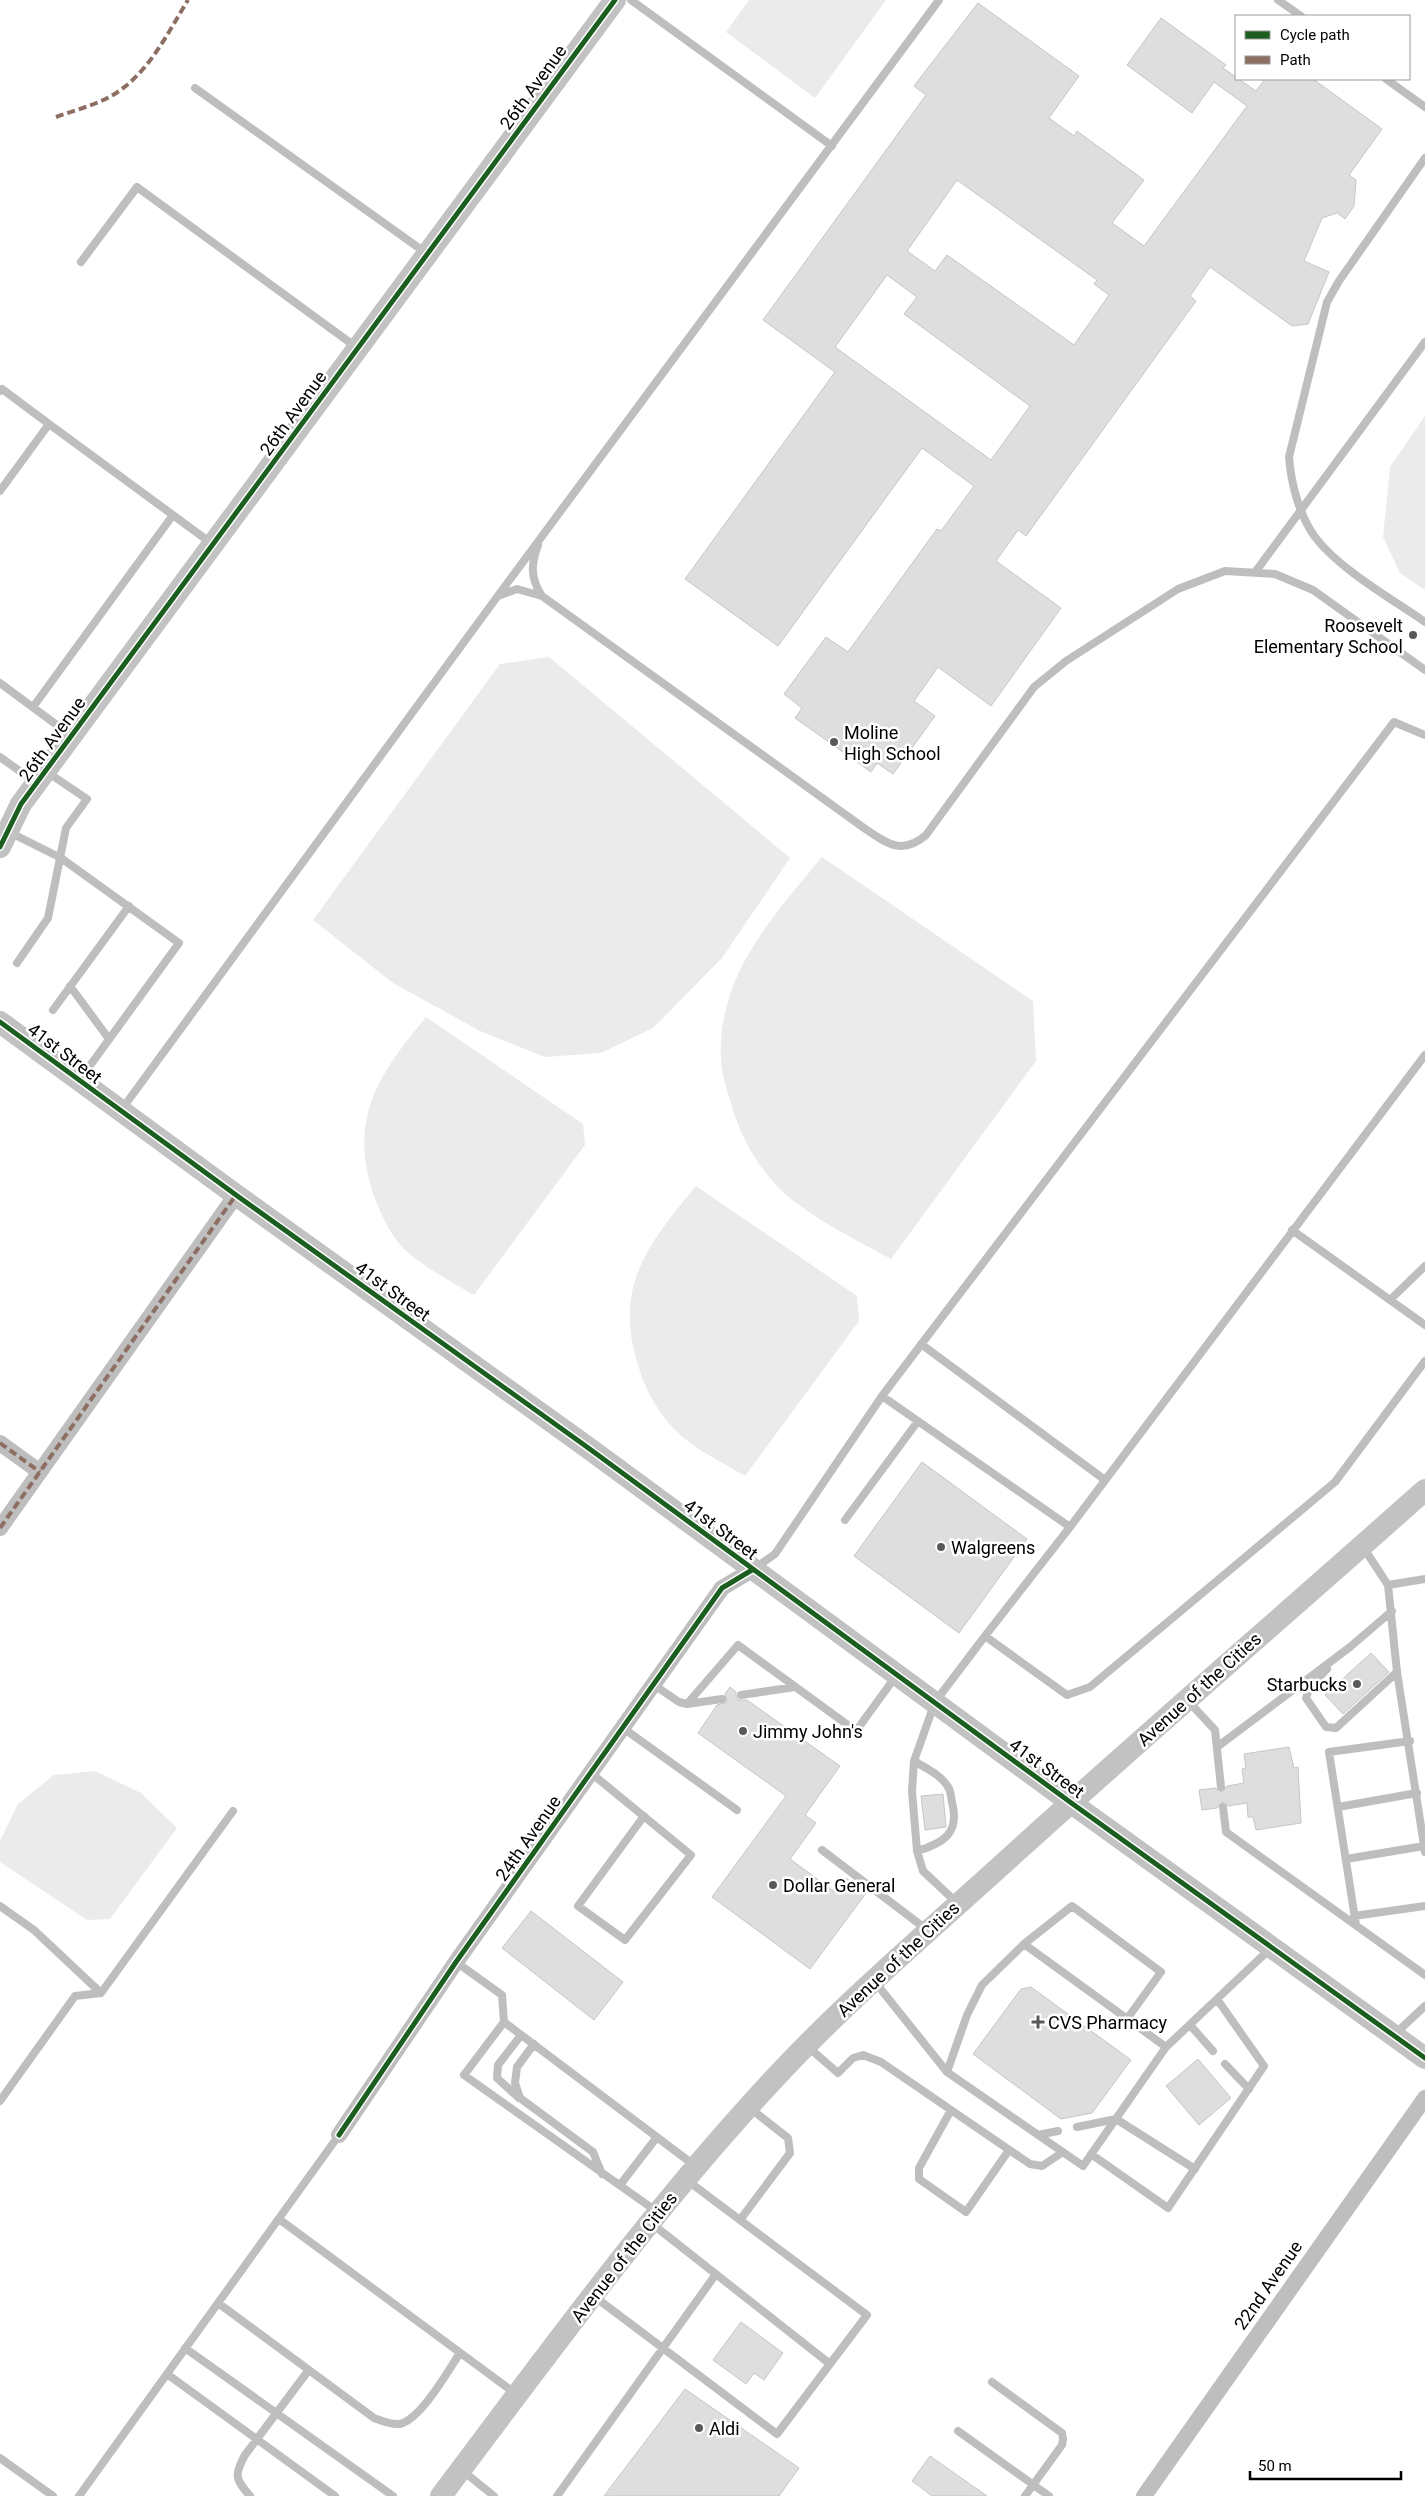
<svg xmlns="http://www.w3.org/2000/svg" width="1425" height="2496" font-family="Roboto,sans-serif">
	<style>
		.green { fill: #ebebeb }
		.building { fill: #dedede; stroke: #c6c6c6; fill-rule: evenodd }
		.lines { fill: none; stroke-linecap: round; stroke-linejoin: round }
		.lane { stroke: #bebebe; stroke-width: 8 }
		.street { stroke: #bebebe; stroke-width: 16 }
		.secondary { stroke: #c2c2c2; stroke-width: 22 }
		.quiet { stroke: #8d6e63; stroke-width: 4; stroke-dasharray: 8 4; stroke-linecap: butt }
		.cycleway-casing { stroke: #fff; stroke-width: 8 }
		.cycleway { stroke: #1b5e20; stroke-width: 5 }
		.poi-dot { fill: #595959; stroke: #fff; stroke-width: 2 }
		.labels { text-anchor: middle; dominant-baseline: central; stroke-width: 5; stroke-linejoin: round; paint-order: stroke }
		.street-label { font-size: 18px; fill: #000; stroke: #fff }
		.poi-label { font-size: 18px; fill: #000; stroke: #fff; text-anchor: start }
	</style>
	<rect width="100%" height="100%" fill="#fff"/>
	<path class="green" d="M749 0H886L815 98 726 32Z
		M1425 416V590L1400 573 1383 537 1390 467Z
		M549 657 790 858 722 958 653 1028 601 1053 545 1057 480 1031 393 983 313 920 500 664Z
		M822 857 1033 1001 1036 1061 891 1259C860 1242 827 1226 799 1205 768 1183 746 1149 734 1113 729 1096 721 1076 721 1058 717 976 773 916 822 857Z
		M426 1017 583 1124 585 1145 474 1295C450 1281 425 1268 404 1249 389 1234 380 1212 373 1193 348 1117 380 1073 426 1017Z
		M696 1186 857 1296 859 1321 745 1476C727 1465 706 1455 689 1442 666 1425 649 1399 640 1371 612 1290 645 1247 696 1186Z
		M95 1771 141 1793 177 1828 110 1919 87 1920 0 1862V1841L18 1804 54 1775Z"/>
	<path class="building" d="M978 3 1079 76 1049 118 1074 136 1077 131 1144 180 1112 223 1144 246 1247 106 1214 82 1192 113 1127 65 1161 18 1226 65 1223 68 1256 91 1265 79H1313L1382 129 1349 175 1356 180 1354 206 1345 219 1337 213 1322 218 1304 261 1329 272 1308 324 1292 326 1210 267 1190 296 1196 301 1026 536 1018 530 996 561 1061 608 991 706 938 667 914 701 935 716 893 774 877 763 871 772 795 718 802 708 784 694 826 637 848 652 937 529 941 531 974 486 922 448 778 646 685 579 835 372 763 320 926 95 914 86ZM957 180 1097 280 1094 284 1109 295 1074 345 947 255 935 271 907 251ZM887 275 917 297 904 314 1030 406 991 460 835 347Z
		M922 1462 1027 1539 959 1633 854 1556Z
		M1371 1653 1389 1672 1343 1714 1325 1695Z
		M730 1687 736 1692V1696L738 1700H747L840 1766 805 1815 816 1823 790 1859 835 1892 846 1878 866 1893 810 1969 712 1897 786 1796 698 1733 717 1705 727 1702 725 1694Z
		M1289 1747 1294 1768 1298 1767 1301 1823 1256 1830 1253 1817H1248L1247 1803 1228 1806 1222 1802 1217 1808 1202 1810 1199 1790 1215 1788 1222 1792 1227 1786 1244 1783 1242 1769 1246 1768 1244 1754Z
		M943 1794 946 1827 925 1830 921 1796Z
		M531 1911 623 1982 594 2020 502 1948Z
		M1031 1987 1131 2060 1092 2113 1061 2119 973 2054 1021 1989Z
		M1198 2059 1231 2098 1199 2125 1166 2086Z
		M741 2322 783 2353 764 2380 754 2373 746 2384 713 2360Z
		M685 2389 799 2468 779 2496H604Z
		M930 2456 987 2496H932L912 2481Z"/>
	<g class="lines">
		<path class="lane" d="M631 0 832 146
			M1278 0 1301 16
			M1386 79 1425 107
			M195 88 426 253
			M1425 158 1339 281 1327 302 1289 457C1291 483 1299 515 1315 537 1339 569 1392 599 1425 622
			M81 262 137 187 356 347
			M0 391 2 389 49 424
			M0 491 49 424 211 543
			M538 545C531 564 530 578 542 596
			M1256 571 1425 342
			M498 596 517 589 542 596 864 828C886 843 902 856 926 835L1034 687 1066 661 1178 589 1225 571 1275 574 1313 590 1425 670
			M0 683 69 734
			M33 707 173 515
			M0 757 35 782
			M9 832 61 858 179 943 81 1078
			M17 963 48 918 66 828 87 799 47 772
			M70 986 109 1039
			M53 1010 129 906
			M122 1109 497 597 939 0
			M1292 1230 1425 1325
			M1390 1300 1425 1266
			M921 1344 1105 1480
			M882 1396 1070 1527 985 1636
			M845 1520 918 1421
			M1070 1527 1425 1055
			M1363 1547 1388 1585 1425 1579
			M755 1568 775 1554 882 1396 1394 722 1425 735
			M1388 1585 1397 1672 1425 1852
			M1327 1669 1310 1687 1306 1698 1326 1727 1336 1728 1397 1672
			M654 1685 679 1702 687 1704 738 1645 856 1731 896 1676
			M741 1695 795 1687
			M1189 1702 1215 1730 1221 1787
			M687 1704 722 1699
			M623 1728 737 1810
			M1217 1747 1350 1647 1392 1611
			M914 1761C926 1768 941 1775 948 1787 951 1791 951 1798 952 1802 960 1833 944 1843 917 1851
			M591 1773 691 1855 625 1940 578 1906 644 1816
			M1223 1807 1226 1832 1425 1975
			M1338 1807 1417 1793
			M822 1850 926 1929
			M1346 1859 1424 1846
			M956 1902 923 1871 917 1851 912 1791 914 1761 935 1702 985 1636 1067 1695 1090 1687 1335 1482 1425 1361
			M0 1906 34 1930 101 1993
			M1354 1916 1425 1906
			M1356 1925 1329 1752 1410 1741
			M1024 1944 1072 1906 1161 1972 1127 2019
			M456 1962 502 1995 504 2022 464 2075 656 2211
			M875 1982 947 2072 1083 2166 1166 2047 1024 1944 982 1985 967 2015 947 2072
			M504 2022 694 2165
			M1190 2025 1213 2051
			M1395 2034 1425 2006
			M534 2044 517 2067 515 2083 520 2098 593 2152 602 2174
			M808 2047 838 2073 853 2058 863 2055 881 2062 1030 2164 1042 2166 1063 2152
			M1166 2047 1270 1949
			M1225 2064 1249 2089
			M519 2098 497 2078 498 2065 521 2035
			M0 2101 75 1996 101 1993 233 1811
			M951 2110 919 2168V2179L966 2212 1009 2150
			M1077 2127 1116 2119 1195 2169
			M1038 2135 1058 2131
			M1091 2154 1168 2208 1264 2066 1217 1999
			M620 2185 657 2137
			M279 2219 516 2394
			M740 2220 790 2153 788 2138 751 2109
			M651 2223 830 2364
			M595 2297 777 2434 867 2315 688 2181
			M218 2303 374 2418C382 2421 391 2425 400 2424 421 2419 448 2371 460 2353
			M185 2348 393 2496
			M167 2374 335 2496
			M992 2382 1062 2433 1063 2439 1062 2445 1025 2496
			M958 2431 1049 2496
			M0 2458 53 2496
			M463 2471 494 2496
			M79 2496 339 2135
			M250 2496C235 2479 234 2475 245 2455L308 2371
			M557 2496 716 2274"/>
		<path class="street" d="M0 1443 40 1472
			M0 1528 236 1195
			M339 2135 456 1962 722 1588 752 1570
			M1144 2496 1425 2098"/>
		<path class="secondary" d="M0 847 21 804 615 0
			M0 1022 236 1195 587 1447 1070 1802 1425 2058
			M441 2496C548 2354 652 2210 773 2080 848 1999 934 1927 1016 1852 1151 1730 1289 1611 1425 1490"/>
		<path class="quiet" d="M56 117C75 110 96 105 113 95 149 73 167 34 188 0
			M0 1443 40 1472
			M0 1528 236 1195"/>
		<g class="cycleway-casing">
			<path id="cycleway" d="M0 847 21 804 615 0
				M0 1022 236 1195 587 1447 1070 1802 1425 2058
				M339 2135 456 1962 722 1588 752 1570"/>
		</g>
		<use href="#cycleway" class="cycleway"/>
	</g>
	<g class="poi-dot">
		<circle cx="1413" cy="635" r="5"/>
		<circle cx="834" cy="742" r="5"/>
		<circle cx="941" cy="1547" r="5"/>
		<circle cx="1357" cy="1684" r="5"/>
		<circle cx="743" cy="1731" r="5"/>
		<circle cx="773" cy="1885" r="5"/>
		<path d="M1035.5 2014.5h5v5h5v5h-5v5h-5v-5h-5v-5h5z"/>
		<circle cx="699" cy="2428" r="5"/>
	</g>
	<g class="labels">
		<g class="street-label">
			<text transform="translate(533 87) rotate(-54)">26th Avenue</text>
			<text transform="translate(293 413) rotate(-54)">26th Avenue</text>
			<text transform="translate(52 739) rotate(-54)">26th Avenue</text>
			<text transform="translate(65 1053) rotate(37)">41st Street</text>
			<text transform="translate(393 1291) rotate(36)">41st Street</text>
			<text transform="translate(721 1529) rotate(37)">41st Street</text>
			<text transform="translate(1199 1689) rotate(-42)">Avenue of the Cities</text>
			<text transform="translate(1047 1768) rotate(36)">41st Street</text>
			<text transform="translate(528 1838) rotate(-55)">24th Avenue</text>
			<text transform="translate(898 1959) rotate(-43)">Avenue of the Cities</text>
			<text transform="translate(624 2257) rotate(-52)">Avenue of the Cities</text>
			<text transform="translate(1268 2285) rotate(-55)">22nd Avenue</text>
		</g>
		<g class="poi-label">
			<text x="1403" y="625" text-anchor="end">Roosevelt<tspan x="1403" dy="21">Elementary School</tspan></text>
			<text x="844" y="732">Moline<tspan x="844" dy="21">High School</tspan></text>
			<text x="951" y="1547">Walgreens</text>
			<text x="1347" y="1684" text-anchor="end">Starbucks</text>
			<text x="753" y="1731">Jimmy John's</text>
			<text x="783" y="1885">Dollar General</text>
			<text x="1048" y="2022">CVS Pharmacy</text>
			<text x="709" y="2428">Aldi</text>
		</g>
	</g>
	<rect x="1235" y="15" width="175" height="65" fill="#ffffff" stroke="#999999"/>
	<rect x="1245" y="31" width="25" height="8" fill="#1b5e20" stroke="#999999"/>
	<text x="1280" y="40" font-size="15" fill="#000000">Cycle path</text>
	<rect x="1245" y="56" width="25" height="8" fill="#8d6e63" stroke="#999999"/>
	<text x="1280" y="65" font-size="15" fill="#000000">Path</text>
	<path d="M1250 2471v8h151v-8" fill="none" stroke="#000000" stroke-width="2.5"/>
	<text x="1258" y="2471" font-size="15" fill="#000000" stroke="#ffffff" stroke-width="4" paint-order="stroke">50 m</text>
</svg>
